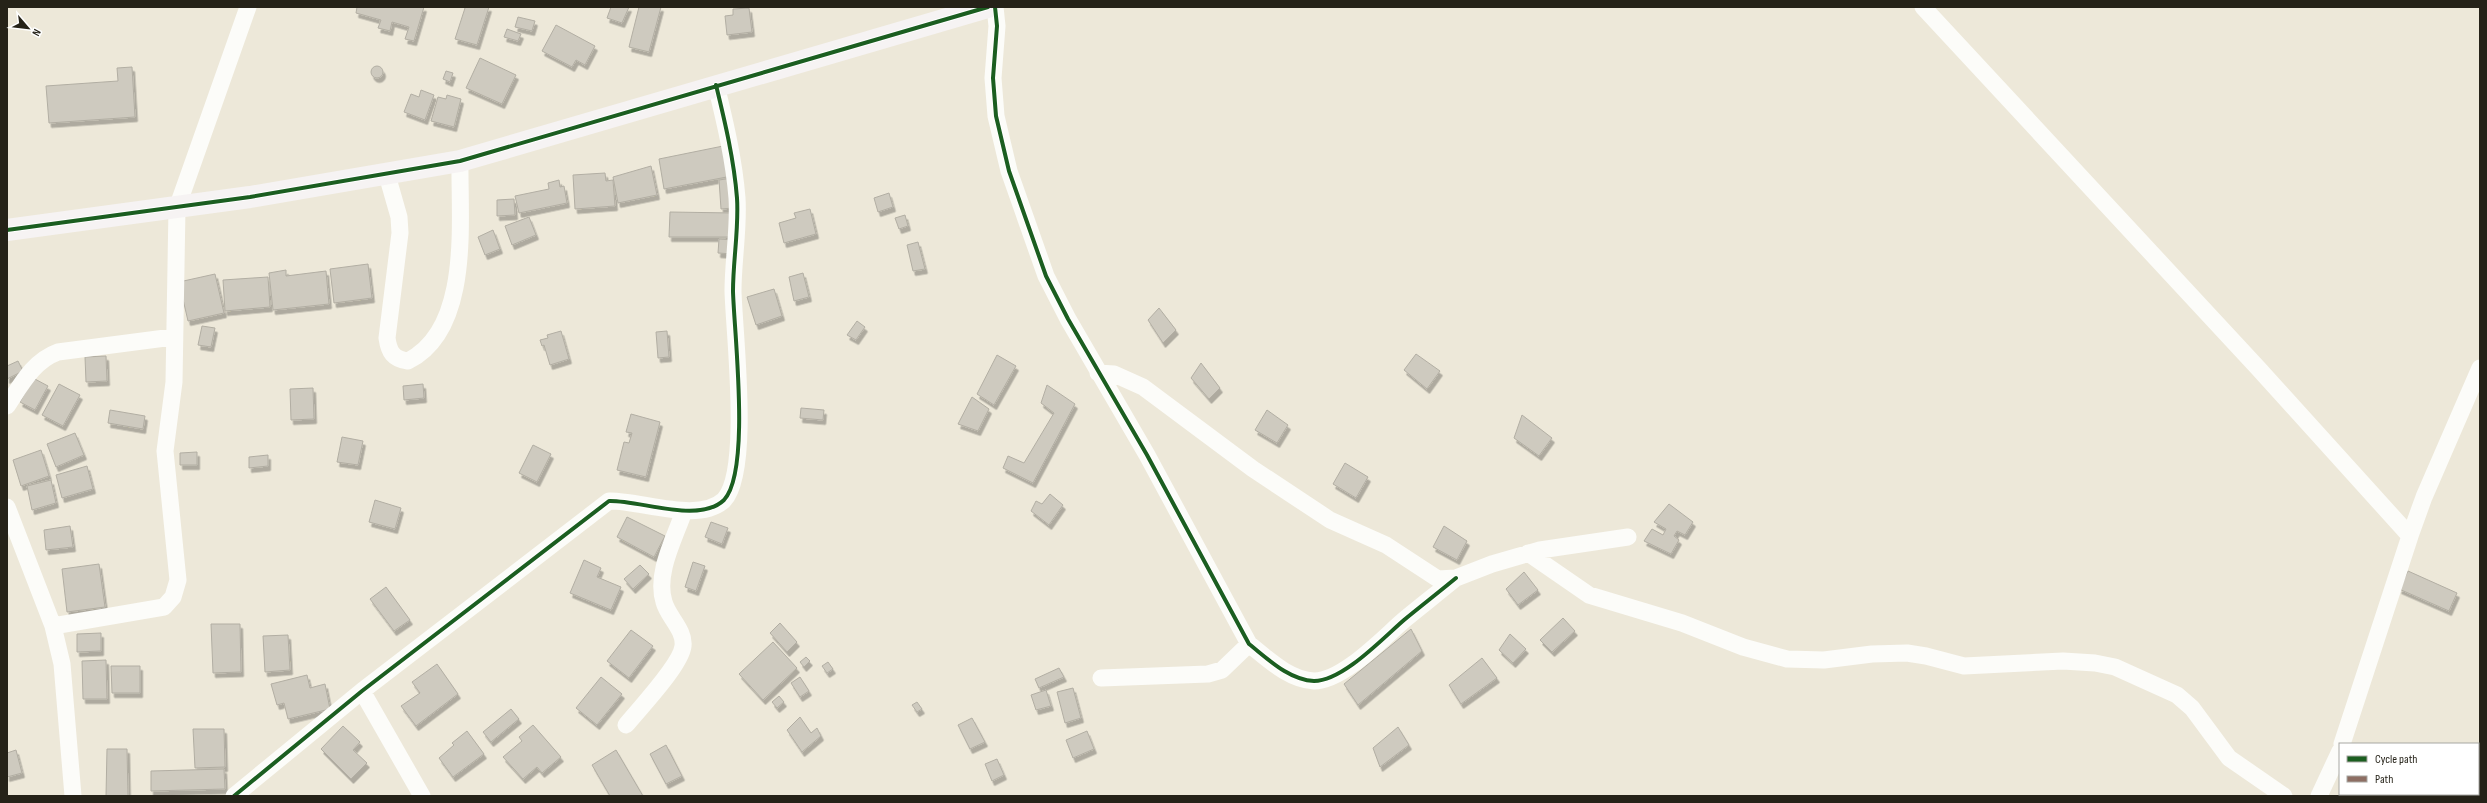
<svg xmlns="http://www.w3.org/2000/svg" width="2487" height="803" font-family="'Sofia Sans Condensed',sans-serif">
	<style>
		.building { fill: #cecabf; stroke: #b2aea3; filter: url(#shadow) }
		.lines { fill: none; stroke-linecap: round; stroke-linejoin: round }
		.street { stroke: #fcfcf9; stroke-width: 17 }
		.secondary { stroke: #f6f3f3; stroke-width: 22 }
		.quiet { stroke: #8d6e63; stroke-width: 3; stroke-dasharray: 6 3; stroke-linecap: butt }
		.cycleway-casing { stroke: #fff; stroke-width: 6 }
		.cycleway { stroke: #1b5e20; stroke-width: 4 }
	</style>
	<defs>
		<filter id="shadow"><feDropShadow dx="2.5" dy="4.5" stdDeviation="0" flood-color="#0004"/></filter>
	</defs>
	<rect width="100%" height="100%" fill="#ede8d9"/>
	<path class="building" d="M357 7H424L414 41 405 39 409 27 392 22 390 31 378 28 381 20 356 13Z
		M489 7 477 45 455 39 465 8 463 7Z
		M611 7H629L622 23 607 18Z
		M639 7H661L649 52 629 47Z
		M749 8 752 32 727 35 725 16 733 15V9Z
		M518 17 535 21 532 31 515 27Z
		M556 25 595 46 585 65 576 60 572 67 542 51Z
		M507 29 521 34 518 41 504 37Z
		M480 58 516 75 502 104 466 88Z
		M371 72a6 6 0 1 1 12 0a6 6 0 1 1-12 0Z
		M132 67 135 117 49 123 46 86 118 81 117 68Z
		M446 71 453 73 450 82 443 79Z
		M421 90 434 95 425 120 404 112 411 94 419 97Z
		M447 95 461 99 454 127 431 121 438 97 446 99Z
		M728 145 732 176 664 189 659 159Z
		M651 166 657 195 618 203 613 177Z
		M605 173 606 181 613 180 615 206 575 209 573 175Z
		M732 178 733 208 721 209 719 180Z
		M559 180 560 187 564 186 567 203 519 213 515 196 549 189 548 183Z
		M889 193 893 207 878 212 874 198Z
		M514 199 515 215 497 216V200Z
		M810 209 816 234 784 243 779 223 796 218 794 213Z
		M670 212 734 213 735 237H669Z
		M905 215 908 226 899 229 895 218Z
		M529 217 536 235 512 245 505 226Z
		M493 230 500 249 485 255 478 237Z
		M719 239 734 240 733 254 718 253Z
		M918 242 925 269 913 271 907 245Z
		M368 264 372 298 334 303 330 269Z
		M286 270V276L326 271 329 304 273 310 269 273Z
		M803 273 809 297 794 301 789 277Z
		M215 274 224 313 188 321 179 282Z
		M268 277 270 307 225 311 223 280Z
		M774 289 782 316 756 325 747 297Z
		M1159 308 1176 330 1163 343 1148 320Z
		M857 321 865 327 856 340 847 335Z
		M202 326 215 328 211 347 198 345Z
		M561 331 569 359 550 365 544 345 542 346 540 340 548 338 547 335Z
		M667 331 669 357 658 358 656 332Z
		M1416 354 1440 371 1427 389 1404 370Z
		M997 355 1016 366 994 405 977 394Z
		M106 356 107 381 86 382 85 357Z
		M18 361 23 371 7 379V366Z
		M1201 363 1220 388 1209 399 1191 378Z
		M33 378 48 386 35 410 20 402Z
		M59 384 80 395 63 426 42 415Z
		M423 384 424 398 404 400 403 386Z
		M1047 385 1075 404 1033 483 1003 468 1008 456 1024 463 1054 413 1041 403Z
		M313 388 314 419 291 420 290 389Z
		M972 397 989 409 978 431 958 424Z
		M801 408 824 410 823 420 800 418Z
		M110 410 145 416 143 429 108 423Z
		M1267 410 1288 425 1277 443 1255 430Z
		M631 414 660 422 646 477 617 470 624 442 629 443 632 433 626 432Z
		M1522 415 1552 438 1539 456 1514 438Z
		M75 433 84 455 56 467 47 444Z
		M342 437 363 441 358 465 337 462Z
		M533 445 551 454 537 482 519 473Z
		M41 450 49 476 21 486 13 460Z
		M197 452V465H180V453Z
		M268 455V466L249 468V457Z
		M1345 463 1368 477 1356 498 1333 484Z
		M87 466 93 489 62 498 56 475Z
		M51 480 56 503 32 510 27 486Z
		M1050 494 1063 505 1049 525 1031 511 1036 501 1042 504Z
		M375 500 401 508 395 529 369 522Z
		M1669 504 1693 522 1685 535 1677 531 1674 536 1679 540 1671 554 1644 541 1652 529 1663 535 1666 529 1654 522Z
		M627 517 665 536 654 557 617 537Z
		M711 522 728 528 722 544 705 537Z
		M70 526 73 547 46 550 44 530Z
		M1444 526 1467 541 1457 560 1433 547Z
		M584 560 601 568 597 577 621 587 611 610 570 593Z
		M693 562 705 566 696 591 685 587Z
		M99 564 105 607 67 612 62 569Z
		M640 565 649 574 633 589 624 579Z
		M2408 571 2457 593 2449 611 2399 589Z
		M1524 572 1538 590 1518 605 1506 589Z
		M386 587 410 620 394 631 370 599Z
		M1563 618 1575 631 1552 652 1540 640Z
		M780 623 797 642 787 652 770 633Z
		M211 624H240L241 672 213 673Z
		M1411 629 1422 651 1358 705 1344 684Z
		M631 630 653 646 629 678 607 661Z
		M101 633V651L77 652V634Z
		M1510 634 1526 649 1513 663 1499 650Z
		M288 635 290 670 265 672 263 636Z
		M773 642 797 668 763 700 739 674Z
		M806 657 810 661 804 667 800 662Z
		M1482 658 1497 678 1461 704 1449 685Z
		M106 660 107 699H83L82 661Z
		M828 662 833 669 827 673 822 666Z
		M437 664 458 694 416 726 401 706 420 693 412 682Z
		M111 666H140V693H112Z
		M1059 668 1064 677 1039 688 1035 679Z
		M307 675 310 688 325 684 330 709 288 719 284 703 277 705 271 684Z
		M601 677 622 694 597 725 576 708Z
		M800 677 809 691 800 697 791 683Z
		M1073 688 1081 718 1065 723 1057 692Z
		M1046 690 1051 706 1036 710 1031 695Z
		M779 696 784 702 777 708 772 702Z
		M917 702 922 709 917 712 912 705Z
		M511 709 519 719 491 742 483 732Z
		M800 717 811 733 817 728 821 736 802 752 787 730Z
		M972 718 985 742 970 749 958 725Z
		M533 725 561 757 542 773 537 767 523 779 503 757 522 741 519 737Z
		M343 726 360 742 353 750 367 763 351 779 321 749Z
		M1398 727 1409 745 1380 767 1373 748Z
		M193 729H224L225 767 195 768Z
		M467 731 484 754 453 777 439 758 454 745 452 743Z
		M1087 731 1094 749 1073 758 1066 740Z
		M666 745 682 776 666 784 650 754Z
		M107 749H127L128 796H106Z
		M16 750 22 773 7 777V753Z
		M616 750 643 796H610L592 765Z
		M997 759 1004 775 992 781 985 764Z
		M224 769 225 789 151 791V771Z"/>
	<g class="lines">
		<path class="street" d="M995 7 997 26 993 78 996 116 1009 171 1046 276 1068 319 1147 455 1249 644C1268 659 1289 680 1314 681 1343 681 1383 638 1404 620 1421 606 1439 592 1456 578
			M1923 7 2258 368 2410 536
			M387 175 399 217 400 233 387 338C389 352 393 359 408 361 472 329 459 220 460 161
			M1098 373 1114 374 1143 387 1253 469 1330 520 1386 545 1438 579 1456 578 1492 564 1540 550 1628 537
			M7 406C21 385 33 361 58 352L173 337
			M7 507 53 626 62 664 73 796
			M1528 553 1589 595 1682 623 1743 647 1787 659 1824 660 1872 654 1907 653 1926 656 1964 666 2063 661 2095 663 2115 667 2177 695 2192 708 2229 758 2284 796
			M53 626 164 607 173 597 178 580 165 451 174 382 177 208 248 7
			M1101 678 1208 674 1222 670 1249 644
			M362 691 422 796
			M626 725C639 709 681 665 683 646 685 630 668 617 664 602 655 573 675 538 684 511
			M2342 744 2410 536 2424 497 2480 368
			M234 796 362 691 609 501C640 500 699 524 724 500 751 471 734 333 733 291 733 260 739 229 737 198 734 160 725 122 716 85
			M2319 796 2340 751"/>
		<path class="secondary" d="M7 230 250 197 460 161 988 7"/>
		<path class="quiet" d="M2463 794 2468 796"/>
		<g class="cycleway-casing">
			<path id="cycleway" d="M995 7 997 26 993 78 996 116 1009 171 1046 276 1068 319 1147 455 1249 644C1268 659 1289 680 1314 681 1343 681 1383 638 1404 620 1421 606 1439 592 1456 578
				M7 230 250 197 460 161 988 7
				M234 796 362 691 609 501C640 500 699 524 724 500 751 471 734 333 733 291 733 260 739 229 737 198 734 160 725 122 716 85"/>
		</g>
		<use href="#cycleway" class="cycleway"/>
	</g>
	<rect width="2487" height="803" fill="none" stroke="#252218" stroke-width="16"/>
	<rect x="2339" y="743" width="140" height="52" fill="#ffffff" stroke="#a8a7a3"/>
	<rect x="2347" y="756" width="20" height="6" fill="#1b5e20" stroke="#a8a7a3"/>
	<text x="2375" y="763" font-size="12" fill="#252218">Cycle path</text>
	<rect x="2347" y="776" width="20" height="6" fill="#8d6e63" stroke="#a8a7a3"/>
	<text x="2375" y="783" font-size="12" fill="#252218">Path</text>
	<g transform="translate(28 28) rotate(118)" stroke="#ffffff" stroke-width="3" paint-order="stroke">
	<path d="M0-3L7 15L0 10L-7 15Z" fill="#252218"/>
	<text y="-6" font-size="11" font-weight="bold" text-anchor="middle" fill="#252218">N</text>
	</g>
</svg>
